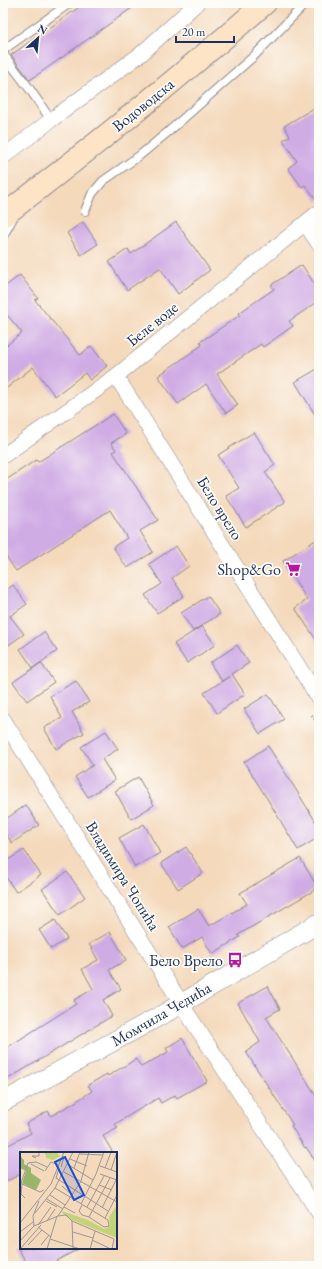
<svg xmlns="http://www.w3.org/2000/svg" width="322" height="1269" font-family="'EB Garamond',serif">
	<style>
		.building { fill: #d0ace5 }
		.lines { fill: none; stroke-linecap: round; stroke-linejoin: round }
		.service-casing { stroke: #88848c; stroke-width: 10 }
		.minor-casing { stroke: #88848c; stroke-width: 16 }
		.tertiary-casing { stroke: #88848c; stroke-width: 20 }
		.secondary-casing { stroke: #88848c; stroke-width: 24 }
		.path { stroke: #88848c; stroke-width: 2.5; stroke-dasharray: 1 3; stroke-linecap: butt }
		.service { stroke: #fff; stroke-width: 8 }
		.minor { stroke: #fff; stroke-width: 15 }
		.tertiary { stroke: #fff; stroke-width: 19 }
		.secondary { stroke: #fee4c6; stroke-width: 22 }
		.labels { text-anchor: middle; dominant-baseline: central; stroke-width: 3.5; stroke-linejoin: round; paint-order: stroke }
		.street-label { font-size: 16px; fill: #1b2f5e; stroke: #fdfcf7 }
		.poi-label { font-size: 16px; fill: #1b2f5e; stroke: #fdfcf7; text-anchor: end }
		.inset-road { fill: none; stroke: #9d9596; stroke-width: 1 }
		.view { fill: #1d4ed8; fill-opacity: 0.15; stroke: #1d4ed8; stroke-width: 2 }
		.inset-edge { fill: none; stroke: #1b2f5e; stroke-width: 2 }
	</style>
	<rect width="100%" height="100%" fill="#fdfcf7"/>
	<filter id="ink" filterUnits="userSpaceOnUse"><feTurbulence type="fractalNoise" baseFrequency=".025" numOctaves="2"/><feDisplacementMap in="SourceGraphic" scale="8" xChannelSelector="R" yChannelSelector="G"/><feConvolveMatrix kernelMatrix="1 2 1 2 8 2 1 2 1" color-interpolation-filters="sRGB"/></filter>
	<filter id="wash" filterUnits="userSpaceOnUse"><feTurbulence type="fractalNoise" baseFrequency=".012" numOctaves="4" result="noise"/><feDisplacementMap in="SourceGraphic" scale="16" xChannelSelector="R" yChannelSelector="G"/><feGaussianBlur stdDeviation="0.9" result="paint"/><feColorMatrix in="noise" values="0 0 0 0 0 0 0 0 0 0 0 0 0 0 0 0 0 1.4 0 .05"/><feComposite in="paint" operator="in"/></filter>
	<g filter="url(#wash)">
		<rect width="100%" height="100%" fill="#f4d9bb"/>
		<g id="blocks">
			<path class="building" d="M85 3H139L30 80 11 55Z
				M319 105V203L305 185 302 187 288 168 297 161 283 140 290 136 284 126Z
				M83 222 98 244 81 255 67 233Z
				M176 222 210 270 178 294 160 268 127 290 109 262 128 249 131 254Z
				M302 265 319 291V301L289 321 293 326 263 347 261 344 217 374 238 405 226 413 206 384 178 404 158 376 202 345 200 342 240 315 239 313 274 289 271 285Z
				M20 275 38 298 35 300 80 355 91 346 107 366 90 380 85 373 55 396 33 367 3 391V348L22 333 3 310V288Z
				M319 368V421L295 382Z
				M113 414 126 434 111 443 116 450 113 452 158 520 140 531 153 552 127 568 113 547 127 538 110 510 16 571 3 552V482L36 460 38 462Z
				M254 432 275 465 265 472 285 502 246 527 226 496 239 488 218 455Z
				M319 538V644L295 608 307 600 283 561Z
				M176 546 189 566 172 578 184 596 157 613 145 595 162 584 149 564Z
				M13 585 27 604 10 616 24 634 3 649V592Z
				M208 596 220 614 193 631 181 613Z
				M202 626 215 645 187 663 174 644Z
				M44 632 57 651 33 668 20 649Z
				M237 645 249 663 232 674 245 694 217 713 204 693 230 676 222 681 210 663Z
				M41 663 54 682 27 701 13 682Z
				M76 681 89 702 72 712 84 733 56 749 44 728 62 718 50 696Z
				M268 694 284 719 260 734 244 709Z
				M106 731 118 749 102 759 115 780 88 797 75 777 93 765 81 747Z
				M268 746 293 785 319 827V837L298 850 268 800 244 762Z
				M138 777 154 805 131 819 115 791Z
				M26 805 39 825 12 843 3 830V821Z
				M144 824 160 853 135 867 119 838Z
				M186 847 203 873 178 889 161 863Z
				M24 850 41 875 16 892 3 873V863Z
				M300 858 318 888 238 935 240 937 212 954 202 937 182 949 169 927 198 909 209 926 247 904 240 893Z
				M67 872 85 897 60 915 42 889Z
				M55 920 67 939 51 949 39 930Z
				M110 932 126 960 109 970 121 989 103 1000 112 1016 3 1082V1050L76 1004 74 1000 93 989 82 969 98 960 89 944Z
				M268 986 280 1009 266 1017 319 1100V1167L306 1147 305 1148 291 1126 293 1125 246 1052 260 1042 238 1003Z
				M182 1038 207 1081 177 1098 175 1095 161 1103 158 1098 115 1124 118 1128 103 1136 113 1153H21V1174L3 1183V1148L31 1133 26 1124 48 1111 51 1116 77 1101 92 1091 88 1085 107 1074 108 1076 136 1059 141 1067 168 1052 166 1048Z
				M18 1248H80L47 1266H28Z"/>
		</g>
	</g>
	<g filter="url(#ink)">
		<use href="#blocks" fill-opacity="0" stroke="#88848c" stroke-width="1"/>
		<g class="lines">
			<g class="service-casing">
				<path id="service" d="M3 50 70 3
					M3 54 29 88 51 120
					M85 211 92 194 103 181 139 156 168 132 254 56 306 3
					M3 236 15 214"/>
			</g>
			<g class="minor-casing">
				<path id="minor" d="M3 157 51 120 141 54 197 3
					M305 223 319 244
					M116 376 319 699
					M3 456 116 376 319 212
					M3 719 191 1019 319 1213"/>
			</g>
			<g class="tertiary-casing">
				<path id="tertiary" d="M3 1102 167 1012 319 923"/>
			</g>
			<g class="secondary-casing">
				<path id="secondary" d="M3 216C92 148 180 77 265 3"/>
			</g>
			<path class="path" d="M312 715 319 726"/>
			<use href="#service" class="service"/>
			<use href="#minor" class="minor"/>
			<use href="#tertiary" class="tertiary"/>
			<use href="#secondary" class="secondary"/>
		</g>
	</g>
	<defs>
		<g id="supermarket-bare" transform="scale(1.2)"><path d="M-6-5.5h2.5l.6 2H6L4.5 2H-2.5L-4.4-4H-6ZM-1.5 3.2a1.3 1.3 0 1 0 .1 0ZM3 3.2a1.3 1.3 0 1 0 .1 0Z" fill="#b5179e" stroke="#fdfcf7" stroke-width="2.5" paint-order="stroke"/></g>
		<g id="bus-bare" transform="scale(1.2)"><path d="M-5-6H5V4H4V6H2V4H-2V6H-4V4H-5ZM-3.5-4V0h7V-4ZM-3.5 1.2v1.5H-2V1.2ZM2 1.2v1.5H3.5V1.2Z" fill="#b5179e" stroke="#fdfcf7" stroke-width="2.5" paint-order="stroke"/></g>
	</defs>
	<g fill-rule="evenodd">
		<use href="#supermarket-bare" x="293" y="569"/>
		<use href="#bus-bare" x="235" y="960"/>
	</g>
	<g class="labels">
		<g class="street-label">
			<text transform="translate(143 105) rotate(-39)">Водоводска</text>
			<text transform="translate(152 324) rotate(-39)">Беле воде</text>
			<text transform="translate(220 508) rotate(58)">Бело врело</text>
			<text transform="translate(123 876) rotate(58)">Владимира Чопића</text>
			<text transform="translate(161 1014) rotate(-30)">Момчила Чедића</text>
		</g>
		<g class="poi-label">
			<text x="281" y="569">Shop&amp;Go</text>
			<text x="223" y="960">Бело Врело</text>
		</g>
	</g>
	<g transform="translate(20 1152)">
		<rect width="97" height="97" fill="#f4d9bb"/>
		<path d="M25 0H38V3L41 4 33 8 26 6ZM97 53V86L52 68 43 62 42 59 68 68 84 77 90 74 89 65Z" fill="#c1d578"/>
		<path d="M0 4 4 8V12L11 16V21L21 28 16 38 2 31 6 19 0 16Z" fill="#98b668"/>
		<path class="inset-road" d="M60 2 83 3M16 6 12 4H19V0M50 7 67 14M11 12 24 19M47 12 73 28M80 14 97 20M41 15 44 5 42 4M39 16 36 26 88 59M54 16 60 0M85 16 91 0M91 18 97 0M25 19 31 10 38 13M44 20 97 50M80 22 97 28M0 31 20 40 24 38M1 31 8 11 16 10 27 15M2 32 1 42 5 46M79 33 92 38M42 34 52 43M35 36 88 68 89 74 84 75 69 65 62 63 59 59 62 53M30 43 45 53M27 47 43 57M19 49 13 64 14 74 38 64 61 29 69 0M26 49 37 55M61 52 76 22 84 0M44 55 55 61M67 55 84 24M82 56 96 28M15 61 35 36 53 0M38 64 46 63 52 69 53 97M69 65 90 26M85 66 97 43M27 69 35 57M52 69 94 87 92 97M0 71 31 32 44 0M18 73 31 55M18 75 31 85M0 80 13 70M53 80 73 86M30 87 60 97M72 88 91 97M0 89 14 74M8 93 22 78M21 93 29 83M1 96 21 73M27 97 37 64M70 97 75 79"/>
		<path class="view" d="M45 5 64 43 54 48 35 10Z"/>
		<rect width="97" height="97" class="inset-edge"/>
	</g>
	<rect width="322" height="1269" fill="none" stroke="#fdfcf7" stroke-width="16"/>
	<g transform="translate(38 38) rotate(27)" stroke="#fdfcf7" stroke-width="3" paint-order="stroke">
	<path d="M0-3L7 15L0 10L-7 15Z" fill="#1b2f5e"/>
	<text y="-6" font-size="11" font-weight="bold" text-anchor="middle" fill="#1b2f5e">N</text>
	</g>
	<path d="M176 36v6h58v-6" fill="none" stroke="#1b2f5e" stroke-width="2"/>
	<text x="182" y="36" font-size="12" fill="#1b2f5e" stroke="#fdfcf7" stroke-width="3" paint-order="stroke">20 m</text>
</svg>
